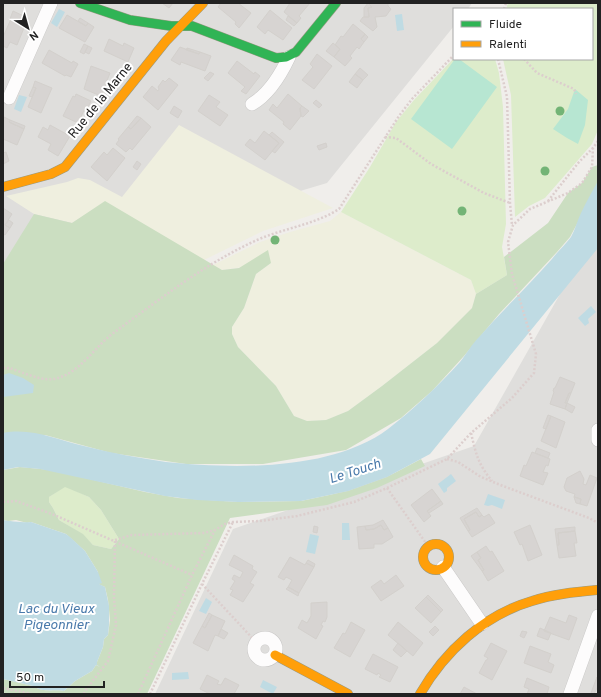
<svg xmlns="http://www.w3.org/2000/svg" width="601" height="697" font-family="Overpass,sans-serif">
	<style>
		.residential { fill: #dfdedc }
		.farmland { fill: #efefdf }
		.grass { fill: #ddeccb }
		.forest { fill: #cbdec1; fill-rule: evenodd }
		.pitch { fill: #b7e6d2 }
		.water { fill: #bfdbe3 }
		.building { fill: #d7d4d2; stroke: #d3d0cc }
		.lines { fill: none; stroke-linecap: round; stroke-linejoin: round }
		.street-casing { stroke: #c9c8c7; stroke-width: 14 }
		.fast-casing { stroke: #999a82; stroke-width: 10 }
		.slow-casing { stroke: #999a82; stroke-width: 10 }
		.path { stroke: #dccecd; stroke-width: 2.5; stroke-dasharray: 2 2; stroke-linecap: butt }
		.street { stroke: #fdfcfc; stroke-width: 13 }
		.fast { stroke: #30b455; stroke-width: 9 }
		.slow { stroke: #ff9f0a; stroke-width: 9 }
		.tree { fill: #73b476 }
		.labels { text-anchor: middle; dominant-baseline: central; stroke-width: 4; stroke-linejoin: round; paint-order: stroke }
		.street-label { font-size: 13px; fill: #222; stroke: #fff }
		.water-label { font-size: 14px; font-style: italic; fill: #4a7aab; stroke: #fff }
	</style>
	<rect width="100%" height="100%" fill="#f0eeeb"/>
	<path class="residential" d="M3 3H472L468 9H454V26L327 183 280 197 182 142 3 309Z
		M598 227V694H155L233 529 474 446Z"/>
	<path class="farmland" d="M179 125 333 208 263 231 204 260 105 202 72 223 34 214 6 196 67 182 78 178 90 180 122 197Z
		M341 212 471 280 476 294 472 308 437 343 382 386 348 411 326 420 307 421 294 416 276 386 238 347 232 334V327L244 308 256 274 271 263 222 270 213 265 260 242 290 232 330 221Z"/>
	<path class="grass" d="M508 3H598V130L592 144 545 198 529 206 515 217 511 95 503 59H592V9H506Z
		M454 58V59H495L499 73 503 107 506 224 502 247 507 275 476 294 471 280 341 212 370 167 396 122 414 100Z
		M65 486 89 497 101 510 119 539 111 549 93 545 82 534 59 520 53 508 49 502V497Z"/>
	<path class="forest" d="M598 165V185L570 237 557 252 499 314 464 356 432 391 401 418 346 450 263 464H186L111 453 45 435H3V264L34 214 72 223 105 201 222 270 239 268 268 250 271 263 256 274 244 308 232 327V334L238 347 276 386 294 416 307 421 326 420 348 411 382 386 437 343 472 308 476 294 507 275 504 257 548 223 568 193 582 183 592 167Z
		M421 459 425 466 377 488 327 505 230 518 147 694H3V679L33 686C43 693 53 689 64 691L75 681 92 671 96 665 100 667 97 665V662L103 647 104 639 108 635 110 620 108 600 105 587 98 584V572L85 551 66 534 31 522 27 523 16 520 8 521 3 520V470L20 467 51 470 145 492 178 498 238 502 301 501 348 491 387 477ZM65 487 89 497 101 510 119 539 111 549 93 545 83 534 59 520 53 508 49 502V497Z"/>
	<path class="pitch" d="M455 59H459L497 87 452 149 411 119Z
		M575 89 588 100 585 125 578 144 567 138 553 129 568 109Z"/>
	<path class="water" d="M59 9 65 12 57 27 51 23Z
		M402 14 404 30 397 31 395 15Z
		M19 95 27 97 21 112 14 109Z
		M598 181V248L430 454 387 477 348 491 301 501 238 502 197 500 165 496 40 469 18 467 3 470V433C31 427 58 440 84 446 112 453 139 458 166 462 234 469 332 471 388 429 414 409 438 386 460 362 467 353 472 344 480 336 503 310 529 285 552 259 558 251 565 245 571 237 575 230 577 221 581 213 586 202 592 192 598 181Z
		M591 306 596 312 588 319 589 323 585 326 578 318Z
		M9 373 23 378 34 385 33 393 3 397V375Z
		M451 474 456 481 447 488V491L444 493 438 484Z
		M488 494 505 500 502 509 492 505 488 506 484 505Z
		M3 520C7 521 27 523 31 522L66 534 70 537 85 551 98 572 102 583 99 584 105 587 109 606V625L108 635 104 639 103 647 97 662V665L101 667 96 665 92 671 75 681 64 691C53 689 43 693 33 686L3 679Z
		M342 523H349L350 540H342Z
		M310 534 319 536 315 554 306 552Z
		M206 598 212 602 206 614 199 611Z
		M188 672 189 679 172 680V673Z
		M263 680 277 687 273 694 260 687Z"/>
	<path class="building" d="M162 3H173L169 8Z
		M221 3H238L251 13 239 28 235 24 236 22 218 7Z
		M290 3H310L299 16 301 18 297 23 284 12Z
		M368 3H388V6L391 9 386 16 375 17 377 27 373 31 360 21 363 17H369L368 8 372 7Z
		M368 3 372 7 368 8 369 17H364V8Z
		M270 10 292 28 283 40 268 30 265 34 257 27Z
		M13 11 28 18 17 45 10 42 7 48 3 46V37L11 19H10Z
		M67 15 86 26 88 23 94 27 85 42 59 28Z
		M288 16 297 23 294 26 286 20Z
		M80 18 88 23 86 26 78 21Z
		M353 24 365 34 361 39 364 42 359 49 357 47 350 56 352 58 345 66 334 57 340 49 335 45 341 36 343 37Z
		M365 34 368 37 364 42 361 39Z
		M109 39 123 46 124 43 134 48 128 62 104 51Z
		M333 43 340 49 334 57 326 51Z
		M84 44 88 46 84 54 80 52Z
		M88 46 92 48 89 54 85 52Z
		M180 47 199 54 200 52 211 56 205 71 181 62 180 65 171 60Z
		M187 48 200 52 199 54 186 50Z
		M49 50 72 63 73 61 78 64 71 77 66 75 65 76 42 63Z
		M317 54 332 66 314 89 302 80 313 67 310 64Z
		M237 61 254 74 255 72 260 76 246 94 241 91 245 87 228 73Z
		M91 66 110 73 101 96 84 89Z
		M360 68 368 75 363 80 355 74Z
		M210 72 214 74 208 81 204 78Z
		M355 74 363 80 357 88 349 82Z
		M169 78 178 85 158 110 143 97 152 86 158 91 159 89 158 87 163 80 165 82Z
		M35 81 52 88 41 113 28 107 36 88 33 87Z
		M33 87 36 88 32 97 29 96Z
		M76 94 91 101 88 107 86 106 78 123 63 116 73 96 75 97Z
		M288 94 302 106 300 108 301 116 290 130 283 124 284 122 269 110 273 104 277 108Z
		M209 95 220 102 216 107 228 115 220 126 198 111Z
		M316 100 322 105 319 108 313 103Z
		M174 106 182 111 178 118 170 113Z
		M302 106 309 111 303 117 301 116 300 108Z
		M137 116 141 118 131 129 128 127Z
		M4 117 10 120 9 122 24 129 17 145 3 139Z
		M141 118 151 127 132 150 130 148 126 152 116 144 119 140 118 139 128 127 131 129Z
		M10 120 25 126 24 129 9 122Z
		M50 125 70 136 58 156 48 150 51 144 38 137 43 127 48 130Z
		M264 131 279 143 265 160 245 145 250 139 255 143Z
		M272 132 284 142 275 153 272 151 279 143 269 135Z
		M326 143 327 147 319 150 317 146Z
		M113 148 125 158 107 181 91 167 104 152 107 155Z
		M6 152 9 161 3 164V153Z
		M137 161 141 164 137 170 133 167Z
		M3 208 12 214 5 225 10 228 5 235 3 234Z
		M9 220 13 223 10 228 5 225Z
		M560 377 575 383 571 393H569L565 403H567L565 409 550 404 554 392 553 391 554 388H555Z
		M569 393H571L567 403H565Z
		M567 403 575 407 572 413 565 409Z
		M548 415 551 416 546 429 543 428Z
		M551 416 565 422 556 448 541 441Z
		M537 448 550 453 548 458 535 453Z
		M532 452 550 459 548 466 546 465 543 472 548 473 543 485 520 476 524 465 526 466Z
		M580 471 584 479 583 484 586 485 590 475 597 478 587 506 580 504 581 499 574 497 575 494 566 491 564 487 567 478Z
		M432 489 441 501 427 511 431 516 424 522 411 505Z
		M574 497 581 499 580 504 576 503Z
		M441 501 443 504 429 513 427 511Z
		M477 508 482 515 479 517 476 512 464 519 470 530 468 531 460 518Z
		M476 512 479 517 482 515 484 517 489 514 495 523 472 537 468 531 470 530 464 519Z
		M383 520 388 528 384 530 381 525 374 529 366 530 365 526 373 525Z
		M381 525 384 530 388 528 393 537 382 544H374V548L359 549 357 527 365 526 366 530 374 529Z
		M530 525 542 555 528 561 522 544 520 545 514 532Z
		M314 526 318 527 317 533 313 532Z
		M575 527V531L558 533 559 545H557L555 529Z
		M575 531 577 543H574L576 556 559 558 557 545H559L558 533Z
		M486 546 490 552 492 551 504 571 488 581 482 571 484 570 478 560 481 558 477 552Z
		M477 552 481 558 478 560 484 570 482 571 471 556Z
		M234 555 253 566 252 569 257 572 250 583 254 585 243 602 230 595 233 590 230 589 235 581 232 579 234 575 240 578 243 572 229 565Z
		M290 557 305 565 306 563 314 567 299 593 288 587 292 580 286 577 284 580 278 577Z
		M308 560 315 564 314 567 306 563Z
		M396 575 404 586 381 601 371 587 381 580 384 584Z
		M288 587 299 593 298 596 286 589Z
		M428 595 443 610 441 612 426 597Z
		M426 597 441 612 431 623 415 608Z
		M327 602V617L325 622 323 621 321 625 323 626 316 639 298 628 302 620 307 623 311 616V603Z
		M209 613 212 615 205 628 202 626Z
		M212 615 225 621 218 636 215 635 208 651 193 643 202 626 205 628Z
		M569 615 577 618 569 640 544 631 550 617 566 623Z
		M351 622 365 630 350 657 334 648 343 633 345 634Z
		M398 622 423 643 413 656 388 635Z
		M435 626 439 630 433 636 429 632Z
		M540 628 551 633 548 640 537 636Z
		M221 629 228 633 224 639 218 636Z
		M522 631 527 632 524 638 520 636Z
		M398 643 407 651 401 657 393 650Z
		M491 643 507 651 492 680 479 673 486 660H487L488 658 484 656Z
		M530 646 551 654 548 662 554 665 551 673 524 663Z
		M373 654 398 667 390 682 379 677 381 675 378 673 377 675 365 669Z
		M207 675 219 681 217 684 221 685 225 678 239 685 234 694H210L200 689Z
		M597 677 598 686 594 694 591 693Z
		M527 678 549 687 547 694H527L529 689 524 687Z
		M464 687 477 694H460Z"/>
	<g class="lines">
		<g class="street-casing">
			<path id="street" d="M9 98 51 3
				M252 104C269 94 281 74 289 57
				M598 430V440
				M443 567 482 624
				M254 649a11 11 0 1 1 22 0a11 11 0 1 1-22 0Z
				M570 694 598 616"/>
		</g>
		<g class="fast-casing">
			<path id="fast" d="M80 3 130 20 171 26H192L276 58 286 57 296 52 336 3"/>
		</g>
		<g class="slow-casing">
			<path id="slow" d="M3 187 51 174 65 167 166 41 203 3
				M423 557a13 13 0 1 1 26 0a13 13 0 1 1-26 0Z
				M275 655 348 694
				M420 694C445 651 484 615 532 601 553 594 576 592 598 590"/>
		</g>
		<path class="path" d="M504 9 506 3
			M498 59 507 97 510 203 512 225
			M524 59 537 73 574 89 576 94
			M385 137 396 138 431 164 484 193 510 203
			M548 201 579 162 593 148
			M3 368H9C23 372 43 383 58 378 81 371 94 348 112 334 159 300 204 264 257 240 284 228 314 225 339 209L399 116 412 99 454 55
			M471 433C476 454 478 464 492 481
			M447 459 458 462 481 477 503 486 589 518 598 523
			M387 488 428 546
			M3 502 16 501 52 514 192 575
			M115 540 132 535 204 533 215 530 225 524 233 522 260 521 297 516 354 502 387 488 447 459 471 433 512 398 534 373 536 354 512 274 508 242 513 225 530 209 568 193 582 183 592 167 593 148 598 141
			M202 584 256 642
			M3 688 32 694
			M84 694 85 691 108 661 116 625 114 597 115 540
			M138 694 192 575 215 530
			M150 694 202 584 233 522"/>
		<use href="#street" class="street"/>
		<use href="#fast" class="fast"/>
		<use href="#slow" class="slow"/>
	</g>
	<g class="tree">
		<circle cx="560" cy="111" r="4.5"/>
		<circle cx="545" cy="171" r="4.5"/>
		<circle cx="462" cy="211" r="4.5"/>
		<circle cx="275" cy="240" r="4.5"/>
	</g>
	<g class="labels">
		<g class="street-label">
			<text transform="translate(101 101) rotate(-51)">Rue de la Marne</text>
		</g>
		<g class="water-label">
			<text transform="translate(355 472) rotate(-18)">Le Touch</text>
			<text x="56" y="609">Lac du Vieux<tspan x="56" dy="16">Pigeonnier</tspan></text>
		</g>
	</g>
	<rect width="601" height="697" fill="none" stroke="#222222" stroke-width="8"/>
	<rect x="453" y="8" width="140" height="52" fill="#ffffff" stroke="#a7a7a7"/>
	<rect x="461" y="21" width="20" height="6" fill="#30b455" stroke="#a7a7a7"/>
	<text x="489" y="28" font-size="12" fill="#222222">Fluide</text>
	<rect x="461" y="41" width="20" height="6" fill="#ff9f0a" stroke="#a7a7a7"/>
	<text x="489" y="48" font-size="12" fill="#222222">Ralenti</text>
	<g transform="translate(28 28) rotate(143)" stroke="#ffffff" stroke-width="3" paint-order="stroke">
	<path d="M0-3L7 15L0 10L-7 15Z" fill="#222222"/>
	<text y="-6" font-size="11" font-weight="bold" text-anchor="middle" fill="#222222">N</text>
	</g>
	<path d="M10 681v6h94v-6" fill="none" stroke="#222222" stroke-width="2"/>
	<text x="16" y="681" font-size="12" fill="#222222" stroke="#ffffff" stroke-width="3" paint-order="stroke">50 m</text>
</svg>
